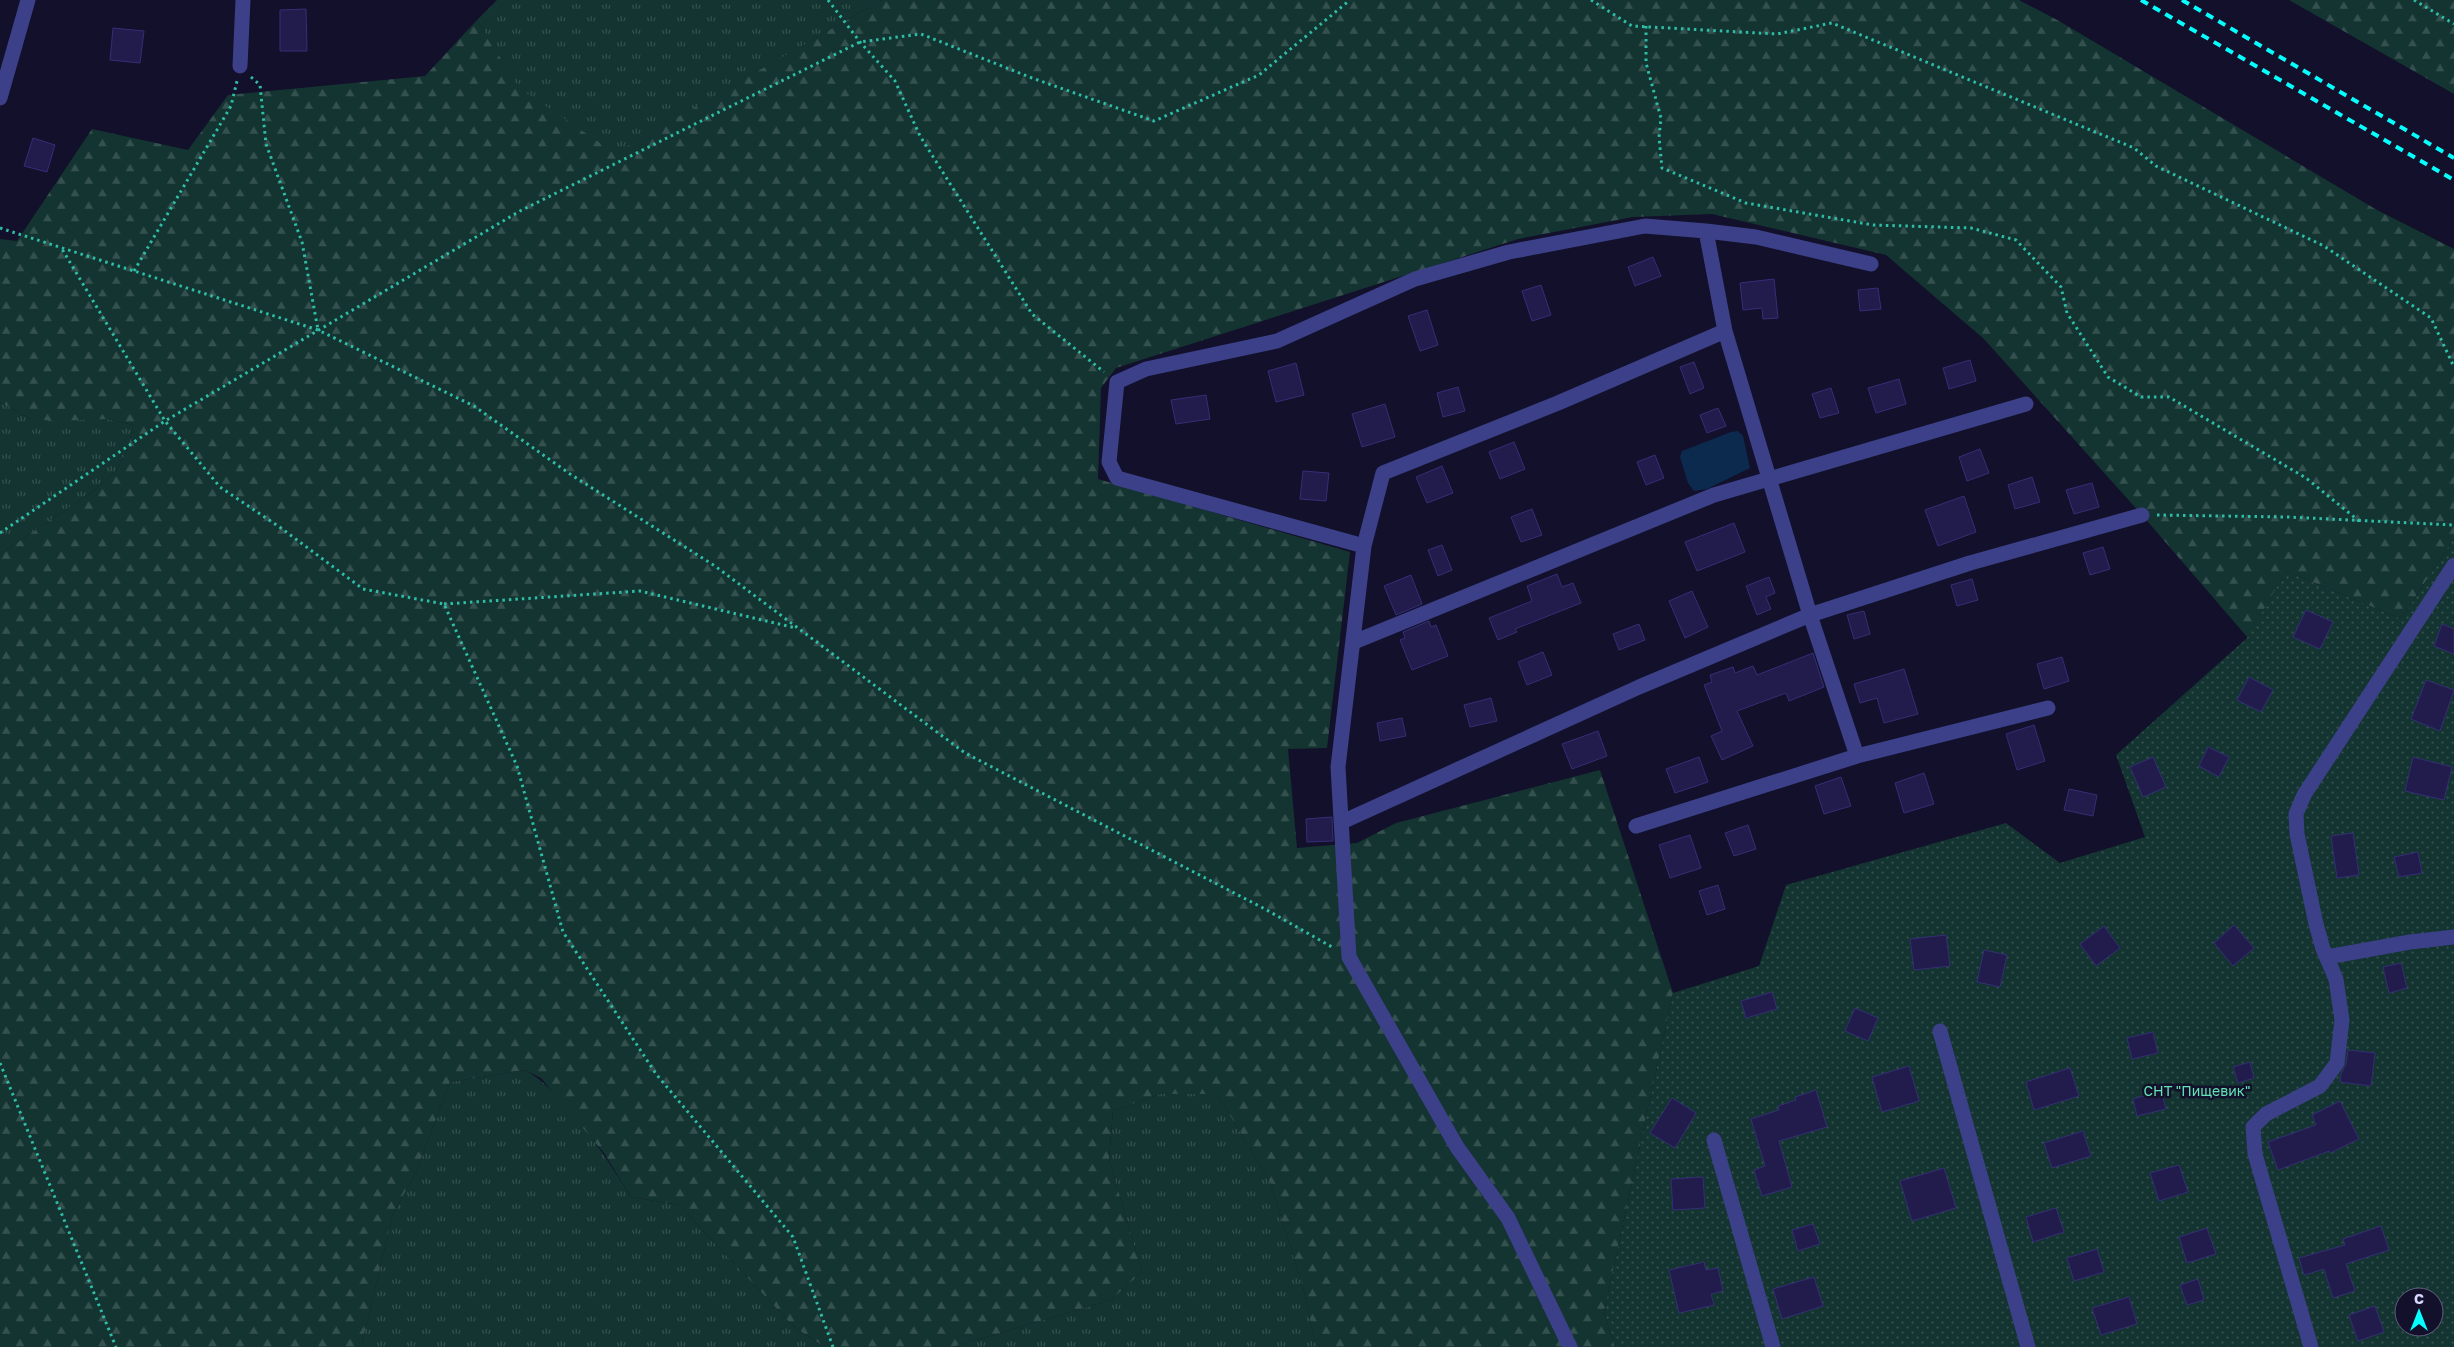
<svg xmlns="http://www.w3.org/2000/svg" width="2454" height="1347" font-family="'Golos Text',sans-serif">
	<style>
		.grass { fill: url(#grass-tufts) }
		.forest { fill: url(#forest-firs) }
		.park { fill: url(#park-dots); fill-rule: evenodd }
		.water { fill: #0c2a4d }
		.building { fill: #211c4b; stroke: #352e77 }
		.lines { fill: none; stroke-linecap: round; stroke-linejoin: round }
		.path { stroke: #2fbda7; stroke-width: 3; stroke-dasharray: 2.5 4; stroke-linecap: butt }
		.minor { stroke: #3b4089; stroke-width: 15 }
		.rail { stroke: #05ffff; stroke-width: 4; stroke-dasharray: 8 6; stroke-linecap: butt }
		.labels { text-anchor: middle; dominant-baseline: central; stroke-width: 5; stroke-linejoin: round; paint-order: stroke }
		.park-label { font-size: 14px; fill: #63e2b5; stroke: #12102a }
	</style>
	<defs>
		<pattern id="grass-tufts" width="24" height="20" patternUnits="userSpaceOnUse" patternTransform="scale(1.25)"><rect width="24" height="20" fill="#133430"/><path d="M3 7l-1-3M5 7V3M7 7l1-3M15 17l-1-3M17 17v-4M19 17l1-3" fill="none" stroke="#35514f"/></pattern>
		<pattern id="forest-firs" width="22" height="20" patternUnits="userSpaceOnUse" patternTransform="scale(1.25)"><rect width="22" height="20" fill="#133430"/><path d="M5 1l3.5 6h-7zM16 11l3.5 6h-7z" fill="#35514f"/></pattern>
		<pattern id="park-dots" width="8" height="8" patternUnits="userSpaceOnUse" patternTransform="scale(1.25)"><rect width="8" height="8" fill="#133430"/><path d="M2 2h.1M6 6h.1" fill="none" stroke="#35514f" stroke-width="1.8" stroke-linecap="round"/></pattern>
	</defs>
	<rect width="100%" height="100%" fill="#12102a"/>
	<path class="grass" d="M497 0H882L615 154 518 88 477 20Z
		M0 402 31 419H107L133 425 128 449 116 471 95 490 0 554Z
		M525 1070C562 1089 609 1161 631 1197L679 1205 794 1327 825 1347H361L393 1214 416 1172 450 1082Z
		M1159 1094H1217L1270 1182 1303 1287 1316 1347H952L1111 1300 1142 1272 1109 1159 1113 1111Z"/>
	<path class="forest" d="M882 0H2019L2059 21 2377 210 2454 249V538L2401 619 2286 571 2248 638 2142 515 1984 339 1886 255 1712 214 1633 217 1518 239 1116 368 1101 388 1098 479 1350 552 1327 748 1288 749 1297 848 1357 843 1396 823 1600 770 1673 993 1604 1312 1615 1347H1316L1303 1287 1270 1182 1217 1094H1159L1113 1111 1109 1159 1142 1272 1111 1300 952 1347H825L794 1327 679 1205 631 1197 604 1153 541 1078 525 1070 450 1082 416 1172 393 1214 361 1347H0V554L95 490 116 471 128 449 133 425 107 419 56 421 31 419 0 402V239L17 241 92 129 188 150 228 95 425 76 477 20 519 88 615 153Z
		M2289 0H2454V94Z"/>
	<path class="park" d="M2454 538V1347H1615L1604 1312 1673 993 1759 966 1786 885 2006 823 2060 863 2145 837 2116 755 2247 638 2286 571 2401 619ZM2404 1297H2434V1327H2404Z"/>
	<path class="water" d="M1738 431 1743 436 1750 468 1707 489 1694 491 1688 483 1680 457 1682 451 1731 432Z"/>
	<path class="building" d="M306 9 307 51H280V10Z
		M113 28 144 31 140 63 110 60Z
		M33 138 55 145 47 172 24 166Z
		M1653 257 1661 276 1635 286 1628 267Z
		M1774 279 1778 318 1763 319 1762 308 1743 310 1740 283Z
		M1541 285 1551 315 1532 321 1522 291Z
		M1878 288 1881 309 1860 311 1858 290Z
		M1427 310 1438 345 1420 351 1408 316Z
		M1970 360 1976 381 1949 389 1943 368Z
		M1694 362 1704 388 1690 394 1680 367Z
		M1296 363 1304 395 1276 402 1268 371Z
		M1899 379 1906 404 1876 413 1868 388Z
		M1458 387 1465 411 1443 417 1437 393Z
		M1831 388 1839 413 1820 418 1812 394Z
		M1206 395 1210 419 1176 424 1171 400Z
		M1385 404 1395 437 1362 447 1352 414Z
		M1718 408 1726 426 1707 433 1700 415Z
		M1514 442 1525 469 1500 479 1489 452Z
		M1980 449 1989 473 1967 481 1959 457Z
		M1655 455 1664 478 1646 485 1637 462Z
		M1442 466 1453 493 1427 503 1416 477Z
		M1303 471 1329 473 1326 501 1300 499Z
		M2032 477 2040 502 2015 509 2008 485Z
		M2092 483 2099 507 2074 514 2066 490Z
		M1964 496 1976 532 1938 546 1925 510Z
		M1532 509 1542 535 1521 542 1511 517Z
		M1734 523 1745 552 1697 571 1685 542Z
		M1442 545 1452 570 1438 576 1428 550Z
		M2103 547 2110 569 2090 575 2083 553Z
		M1557 574 1562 587 1573 583 1581 603 1515 629 1517 632 1498 640 1489 618 1532 601 1527 586Z
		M1411 575 1422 604 1396 615 1384 586Z
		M1769 577 1775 593 1766 597 1771 609 1757 615 1746 586Z
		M1972 579 1978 600 1957 606 1951 585Z
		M1692 591 1708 627 1685 638 1669 601Z
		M2306 610 2333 622 2320 649 2293 637Z
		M1864 611 1870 634 1854 639 1847 615Z
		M1429 621 1431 627 1436 625 1448 656 1412 670 1400 640 1405 638 1403 632Z
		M1639 624 1645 640 1619 650 1613 634Z
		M2442 624 2454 629V654L2434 646Z
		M1543 652 1552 675 1527 685 1518 662Z
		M1813 653 1824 687 1789 701 1786 693 1737 711 1753 746 1722 760 1711 736 1722 731 1704 685 1712 682 1710 675 1733 667 1735 673 1753 666 1757 675Z
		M2062 657 2069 681 2044 689 2037 664Z
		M1904 669 1918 714 1884 723 1877 698 1860 703 1854 684Z
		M2249 677 2273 690 2261 712 2237 700Z
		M2426 680 2454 690 2440 731 2411 719Z
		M1491 698 1497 721 1470 727 1464 705Z
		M1402 718 1406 736 1380 741 1377 723Z
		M2034 725 2045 761 2017 770 2006 734Z
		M1598 731 1607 756 1572 769 1562 744Z
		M2208 747 2229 757 2219 777 2199 766Z
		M1699 757 1708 782 1675 793 1666 769Z
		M2153 757 2166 787 2143 797 2130 767Z
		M2413 757 2452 767 2444 800 2405 791Z
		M1924 773 1934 804 1904 813 1895 783Z
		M1841 777 1851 806 1824 814 1815 786Z
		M2069 789 2097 795 2093 816 2064 810Z
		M1332 817 1333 841 1307 842 1306 819Z
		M1748 825 1756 849 1734 856 1725 833Z
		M2353 833 2359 875 2337 878 2331 836Z
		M1690 835 1701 868 1670 878 1659 845Z
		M2418 852 2422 873 2399 877 2394 857Z
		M1718 885 1725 909 1707 915 1699 891Z
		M2234 925 2254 948 2233 966 2214 943Z
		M2104 926 2120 948 2096 966 2080 944Z
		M1946 935 1950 966 1914 970 1910 939Z
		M1984 950 2007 955 2000 987 1977 982Z
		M2401 963 2407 988 2389 993 2383 967Z
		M1772 992 1777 1009 1746 1018 1741 1001Z
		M1855 1008 1878 1018 1868 1041 1845 1031Z
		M2153 1032 2158 1053 2132 1059 2127 1038Z
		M2348 1050 2375 1053 2371 1086 2340 1082 2341 1074 2346 1064Z
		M2250 1062 2254 1078 2238 1083 2233 1067Z
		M1909 1066 1919 1101 1882 1112 1872 1077Z
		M2070 1068 2079 1096 2034 1110 2026 1082Z
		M1816 1090 1827 1127 1779 1141 1792 1187 1762 1196 1754 1170 1765 1166 1751 1119 1779 1110 1778 1106 1796 1100 1795 1097Z
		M2161 1091 2166 1109 2137 1116 2133 1099Z
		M1672 1098 1696 1113 1675 1148 1650 1133Z
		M2340 1101 2359 1139 2330 1153 2329 1151 2278 1170 2268 1142 2316 1125 2312 1115Z
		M2083 1131 2091 1156 2052 1168 2044 1143Z
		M2179 1165 2188 1192 2159 1201 2150 1173Z
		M1944 1168 1956 1208 1912 1221 1900 1181Z
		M1703 1177 1705 1208 1673 1210 1671 1179Z
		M2056 1208 2064 1232 2033 1242 2026 1217Z
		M1813 1224 1820 1244 1798 1251 1792 1230Z
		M2381 1226 2389 1250 2346 1264 2355 1291 2333 1298 2324 1269 2304 1275 2299 1258 2345 1245 2343 1239Z
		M2207 1228 2216 1254 2187 1263 2179 1237Z
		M2097 1249 2104 1272 2074 1281 2067 1258Z
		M1704 1262 1706 1270 1718 1268 1723 1291 1711 1294 1714 1305 1679 1313 1669 1270Z
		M1814 1277 1823 1306 1782 1319 1773 1289Z
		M2198 1279 2204 1300 2187 1305 2180 1285Z
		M2129 1297 2137 1324 2101 1335 2092 1308Z
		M2375 1306 2384 1332 2358 1341 2349 1315Z"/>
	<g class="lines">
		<path class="path" d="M828 0 860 42 895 81 920 136 1032 314 1104 372
			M1591 0 1632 26 1777 34 1832 23 2134 148 2156 166 2324 246 2431 318 2454 367
			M2414 0 2454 24
			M1646 26V63L1661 118 1659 137 1662 168 1746 203 1873 225 1971 228 2016 240 2061 287 2067 313 2108 377 2141 397H2169L2306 478 2359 521
			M251 77 260 85 266 144 302 242 318 330
			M0 228 318 330 474 406 570 474 715 566 965 753 1265 909 1332 947
			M134 271 231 106 237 81
			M2157 515 2288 517 2454 525
			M0 533 165 421 62 249
			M444 604 640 591 796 628
			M0 1063 116 1347
			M833 1347 793 1237 656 1074 563 932 517 766 444 604 363 589 281 528 220 487 165 421 520 211 860 42 921 34 1032 78 1154 121 1259 75 1350 0"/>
		<path class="minor" d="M240 66 243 0
			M0 98 28 0
			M1706 231 1756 237 1871 264
			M1364 546 1117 478 1109 462 1117 382 1146 369 1277 341 1415 279 1509 252 1645 226 1706 231 1725 331 1810 615 1857 756
			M1354 642 1714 495 2026 404
			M1342 822 1639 687 1810 615 1970 563 2142 515
			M1636 826 1857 756 2048 708
			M2327 957 2410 942 2454 937
			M1940 1031 2028 1347
			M1714 1140 1773 1347
			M1570 1347 1508 1218 1457 1147 1349 957 1338 767 1364 546 1383 473 1558 403 1725 331
			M2311 1347 2255 1154 2253 1127 2266 1114 2320 1086 2337 1063 2342 1020 2336 979 2323 949 2316 924 2297 834 2296 814 2304 795 2454 565"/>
		<path class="rail" d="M2141 0 2454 180
			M2182 0 2454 158"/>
	</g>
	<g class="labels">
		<g class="park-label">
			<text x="2197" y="1090">СНТ "Пищевик"</text>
		</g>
	</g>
	<g transform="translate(2419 1312)"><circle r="24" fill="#12102a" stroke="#62607f"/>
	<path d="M0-4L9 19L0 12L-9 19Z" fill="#05ffff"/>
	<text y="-8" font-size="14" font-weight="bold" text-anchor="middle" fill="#dad9ff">С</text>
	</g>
</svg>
